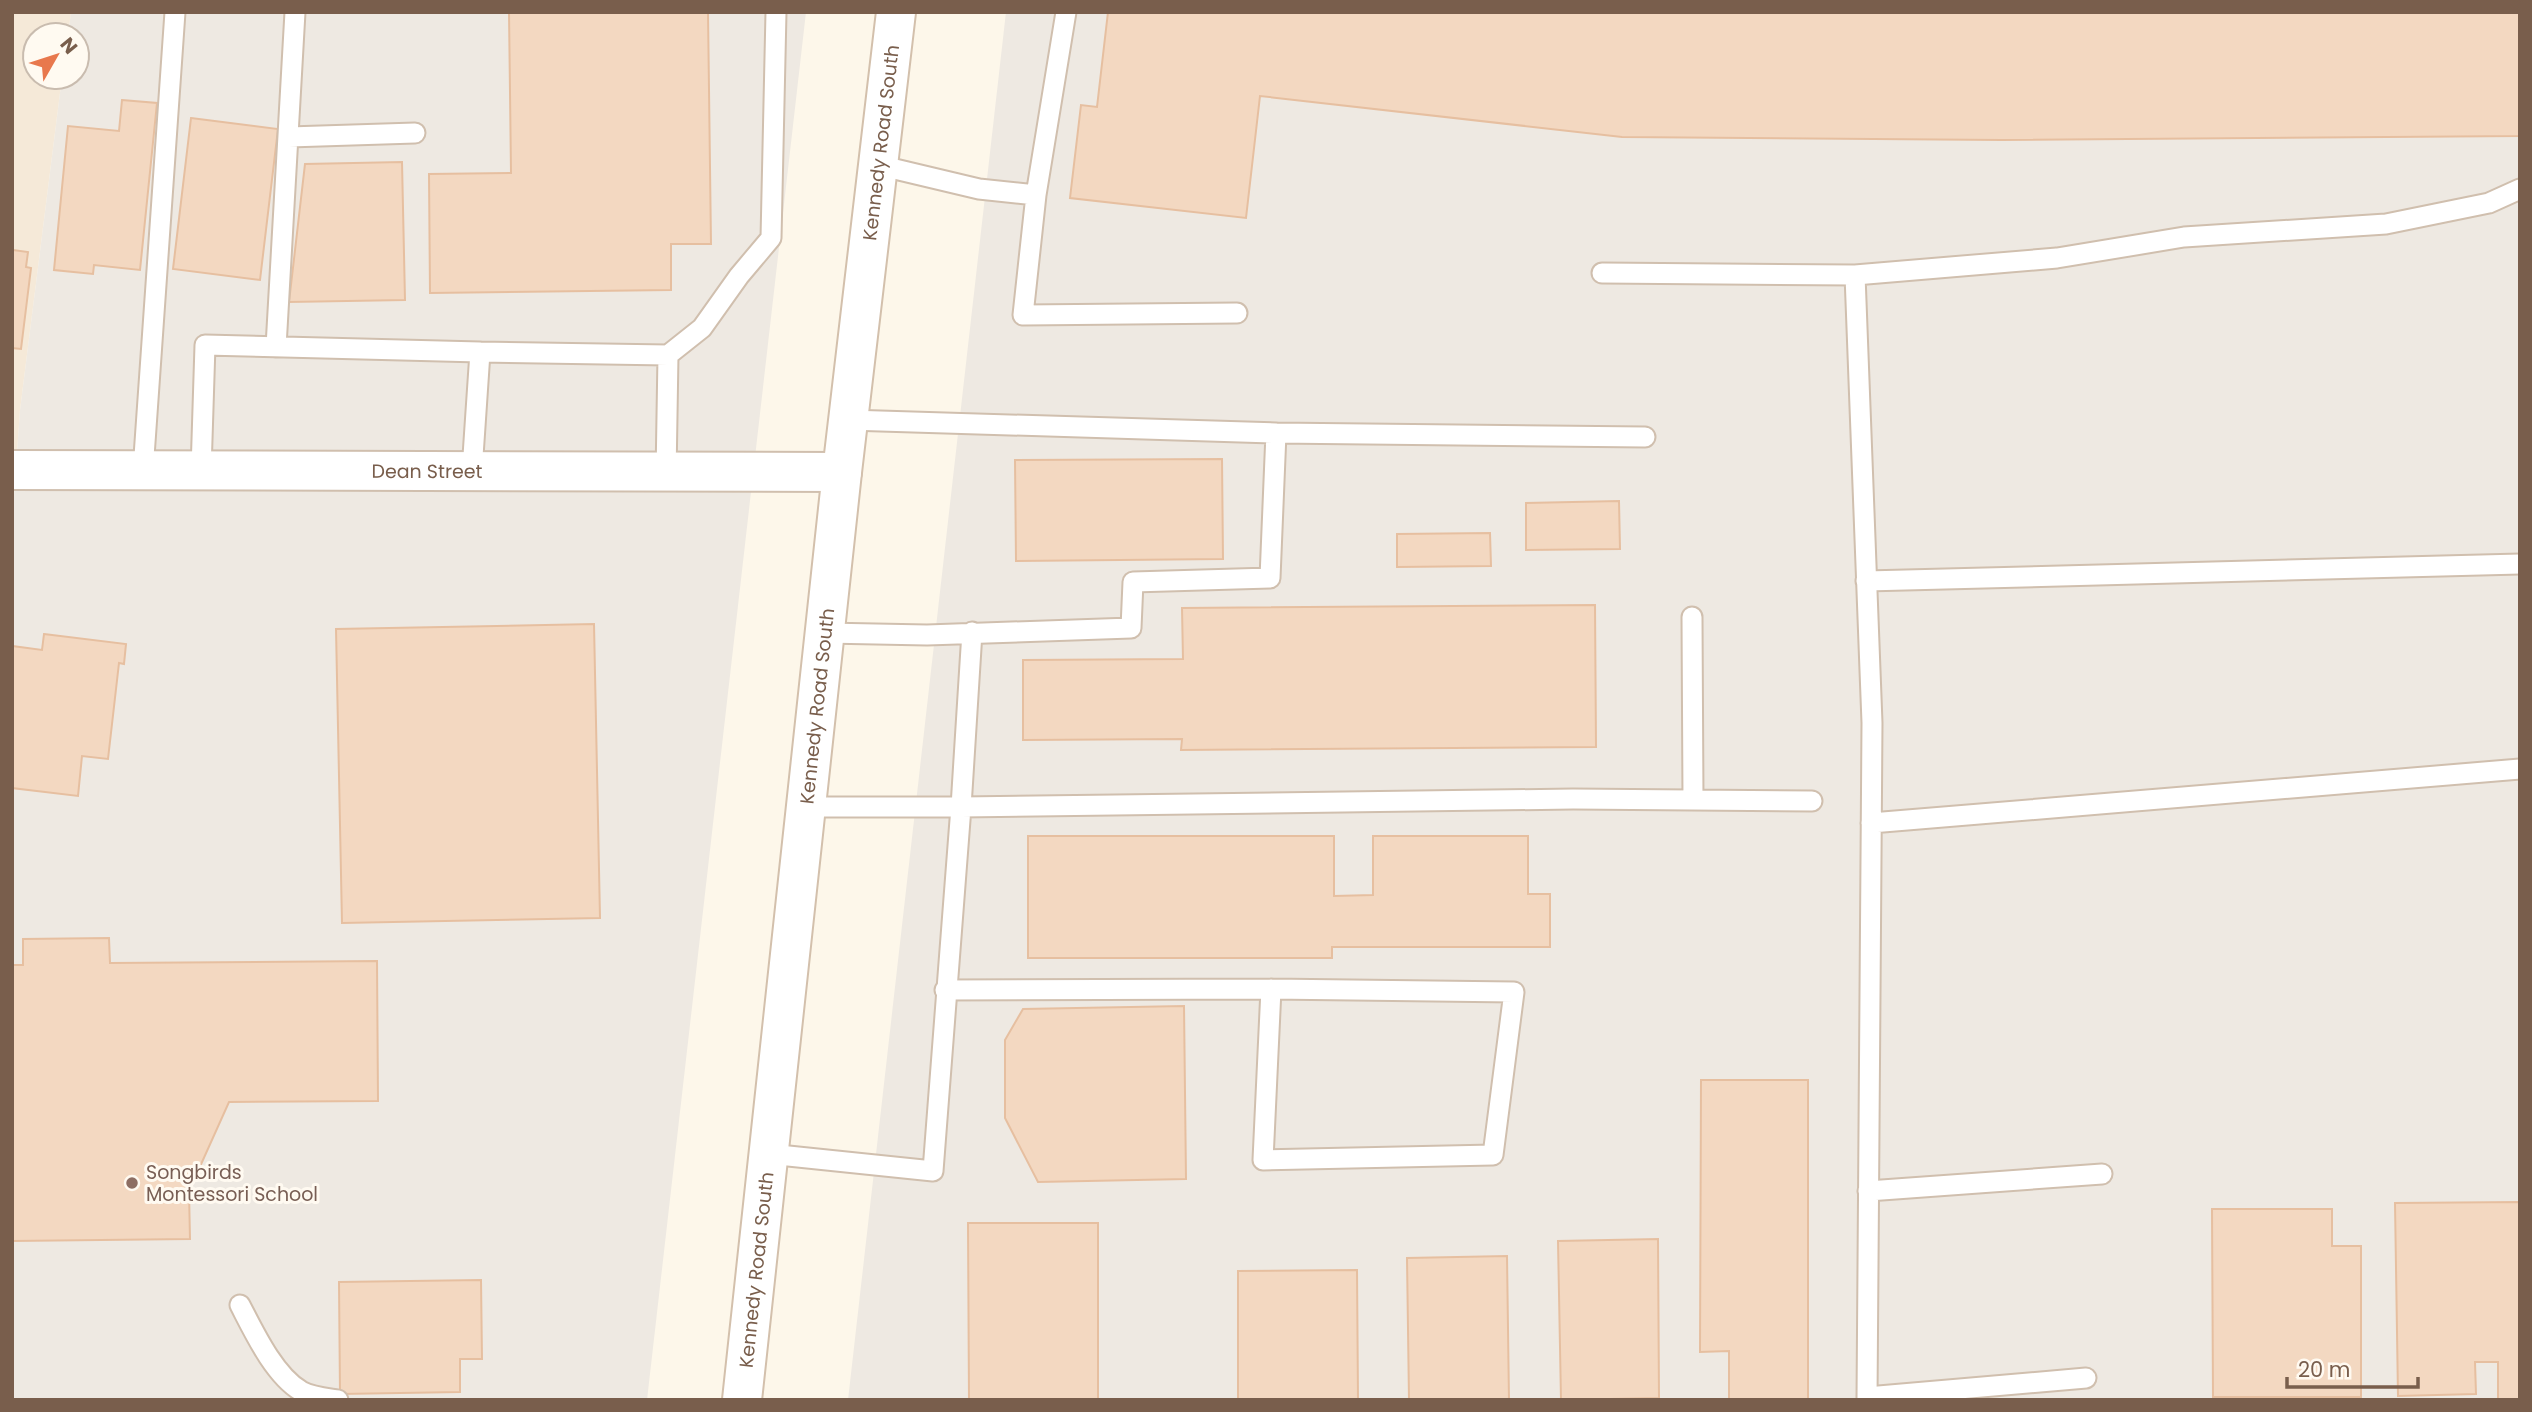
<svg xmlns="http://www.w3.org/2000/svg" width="2532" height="1412" font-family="Poppins,sans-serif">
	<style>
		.residential { fill: #f5e9d8 }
		.industrial { fill: #eee9e2 }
		.building { fill: #f3d8c1; stroke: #e6bfa0; stroke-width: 2 }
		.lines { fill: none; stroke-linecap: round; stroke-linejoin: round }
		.lane-casing { stroke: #d0bfae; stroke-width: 23 }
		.street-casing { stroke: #d0bfae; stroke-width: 42 }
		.secondary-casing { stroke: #d3c0ac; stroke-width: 42 }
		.lane { stroke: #fff; stroke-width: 19 }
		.street { stroke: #fff; stroke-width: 38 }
		.secondary { stroke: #fff; stroke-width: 38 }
		.education-dot { fill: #8d6e63; stroke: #fffaf1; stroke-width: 2.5 }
		.labels { text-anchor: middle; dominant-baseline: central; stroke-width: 6; stroke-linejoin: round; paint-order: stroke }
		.street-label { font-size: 19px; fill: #795e4c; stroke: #fffaf1 }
		.education-label { font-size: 19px; fill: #785e54; stroke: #fffaf1; text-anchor: start }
	</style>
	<rect width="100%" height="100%" fill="#fdf7ea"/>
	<path class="residential" d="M12 12H71L68 35H35V77H62L20 410 12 523Z"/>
	<path class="industrial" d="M71 12H806L647 1400H12V523L20 410 62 77H77V35H68Z
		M1006 12H2520V1400H848Z"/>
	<path class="building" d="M509 12H708L711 244H671V290L430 293 429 174 511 173Z
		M1108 12H2520V136L2001 140 1622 137 1260 96 1246 218 1070 198 1081 105 1097 107Z
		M122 100 157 103 140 270 94 265 93 274 54 270 68 126 119 131Z
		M191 118 278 129 260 280 173 269Z
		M402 162 405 300 289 302 305 164Z
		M13 250 28 252 26 267 31 268 21 349 12 348Z
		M1222 459 1223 559 1016 561 1015 460Z
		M1619 501 1620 549 1526 550V503Z
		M1490 533 1491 566 1397 567V534Z
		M1595 605 1596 747 1181 750 1182 739 1023 740V660L1183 659 1182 608Z
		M594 624 600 918 342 923 336 629Z
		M44 634 126 644 124 664 119 663 108 759 82 756 78 796 12 788V646L42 650Z
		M1028 836H1334V896L1373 895V836H1528V894H1550V947H1332V958H1028Z
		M109 938 110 963 377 961 378 1101 229 1102 189 1191 190 1239 12 1241V965H23V939Z
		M1184 1006 1186 1179 1038 1182 1005 1118V1040L1023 1009Z
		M1701 1080H1808V1399H1729V1351L1700 1352Z
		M2520 1202V1400H2498V1362H2475L2476 1394 2398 1396 2395 1203Z
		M2212 1209H2332V1246H2361V1397H2213Z
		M968 1223H1098V1400H969Z
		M1658 1239 1659 1398 1561 1400 1558 1241Z
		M1507 1256 1509 1400H1409L1407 1258Z
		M1357 1270 1358 1400H1238V1271Z
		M481 1280 482 1359H460V1392L340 1394 339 1282Z"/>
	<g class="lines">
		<g class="lane-casing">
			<path id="lane" d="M289 137 415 133
				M878 165 979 189 1036 195 1066 12
				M1036 195 1023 315 1237 313
				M1602 273 1855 275 1872 723 1867 1400
				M1855 275 2057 258 2184 237 2386 224 2489 203 2520 189
				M276 347 295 12
				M668 355 702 328 739 276 771 238 776 12
				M1276 433 1645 437
				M143 471 175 12
				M201 471 205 345 480 352
				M472 471 480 352 668 355 666 476
				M1866 581 2520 564
				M1692 617 1693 800
				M972 632 961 807 1573 799 1812 801
				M825 633 927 635 1131 628 1133 582 1270 578 1276 433 848 420
				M1871 823 2520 769
				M945 990 1271 989 1514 992 1493 1155 1263 1160 1271 989
				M769 1154 933 1171 961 807H807
				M1868 1191 2102 1174
				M240 1305C254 1332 274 1375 301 1391 312 1397 325 1398 338 1400
				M1867 1397 2086 1378"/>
		</g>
		<g class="street-casing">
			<g id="street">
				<path id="s1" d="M12 470 842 472"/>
			</g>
		</g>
		<g class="secondary-casing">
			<g id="secondary">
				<path id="s2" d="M742 1400 842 472 896 12"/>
			</g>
		</g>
		<use href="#lane" class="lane"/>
		<use href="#street" class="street"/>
		<use href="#secondary" class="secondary"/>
	</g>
	<circle class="education-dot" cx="132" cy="1183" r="7"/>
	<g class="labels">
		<g class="street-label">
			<text stroke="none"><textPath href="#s2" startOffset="1265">Kennedy Road South</textPath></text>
			<text stroke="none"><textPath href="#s1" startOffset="415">Dean Street</textPath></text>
			<text stroke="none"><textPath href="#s2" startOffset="698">Kennedy Road South</textPath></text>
			<text stroke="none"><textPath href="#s2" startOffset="131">Kennedy Road South</textPath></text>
		</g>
		<g class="education-label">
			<text x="146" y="1172">Songbirds<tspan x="146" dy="22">Montessori School</tspan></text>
		</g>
	</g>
	<rect width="2532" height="1412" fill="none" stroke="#795e4c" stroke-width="28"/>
	<g transform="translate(56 56) rotate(51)"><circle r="33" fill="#fffaf1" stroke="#c9bcaf" stroke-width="2"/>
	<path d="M0-5L12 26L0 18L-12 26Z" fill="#e8784d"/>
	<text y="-10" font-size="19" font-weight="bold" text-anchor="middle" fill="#795e4c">N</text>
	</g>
	<path d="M2287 1377v10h131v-10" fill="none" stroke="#795e4c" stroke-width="3.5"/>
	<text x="2298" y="1377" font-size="21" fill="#795e4c" stroke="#fffaf1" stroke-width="5" paint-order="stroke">20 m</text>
</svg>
